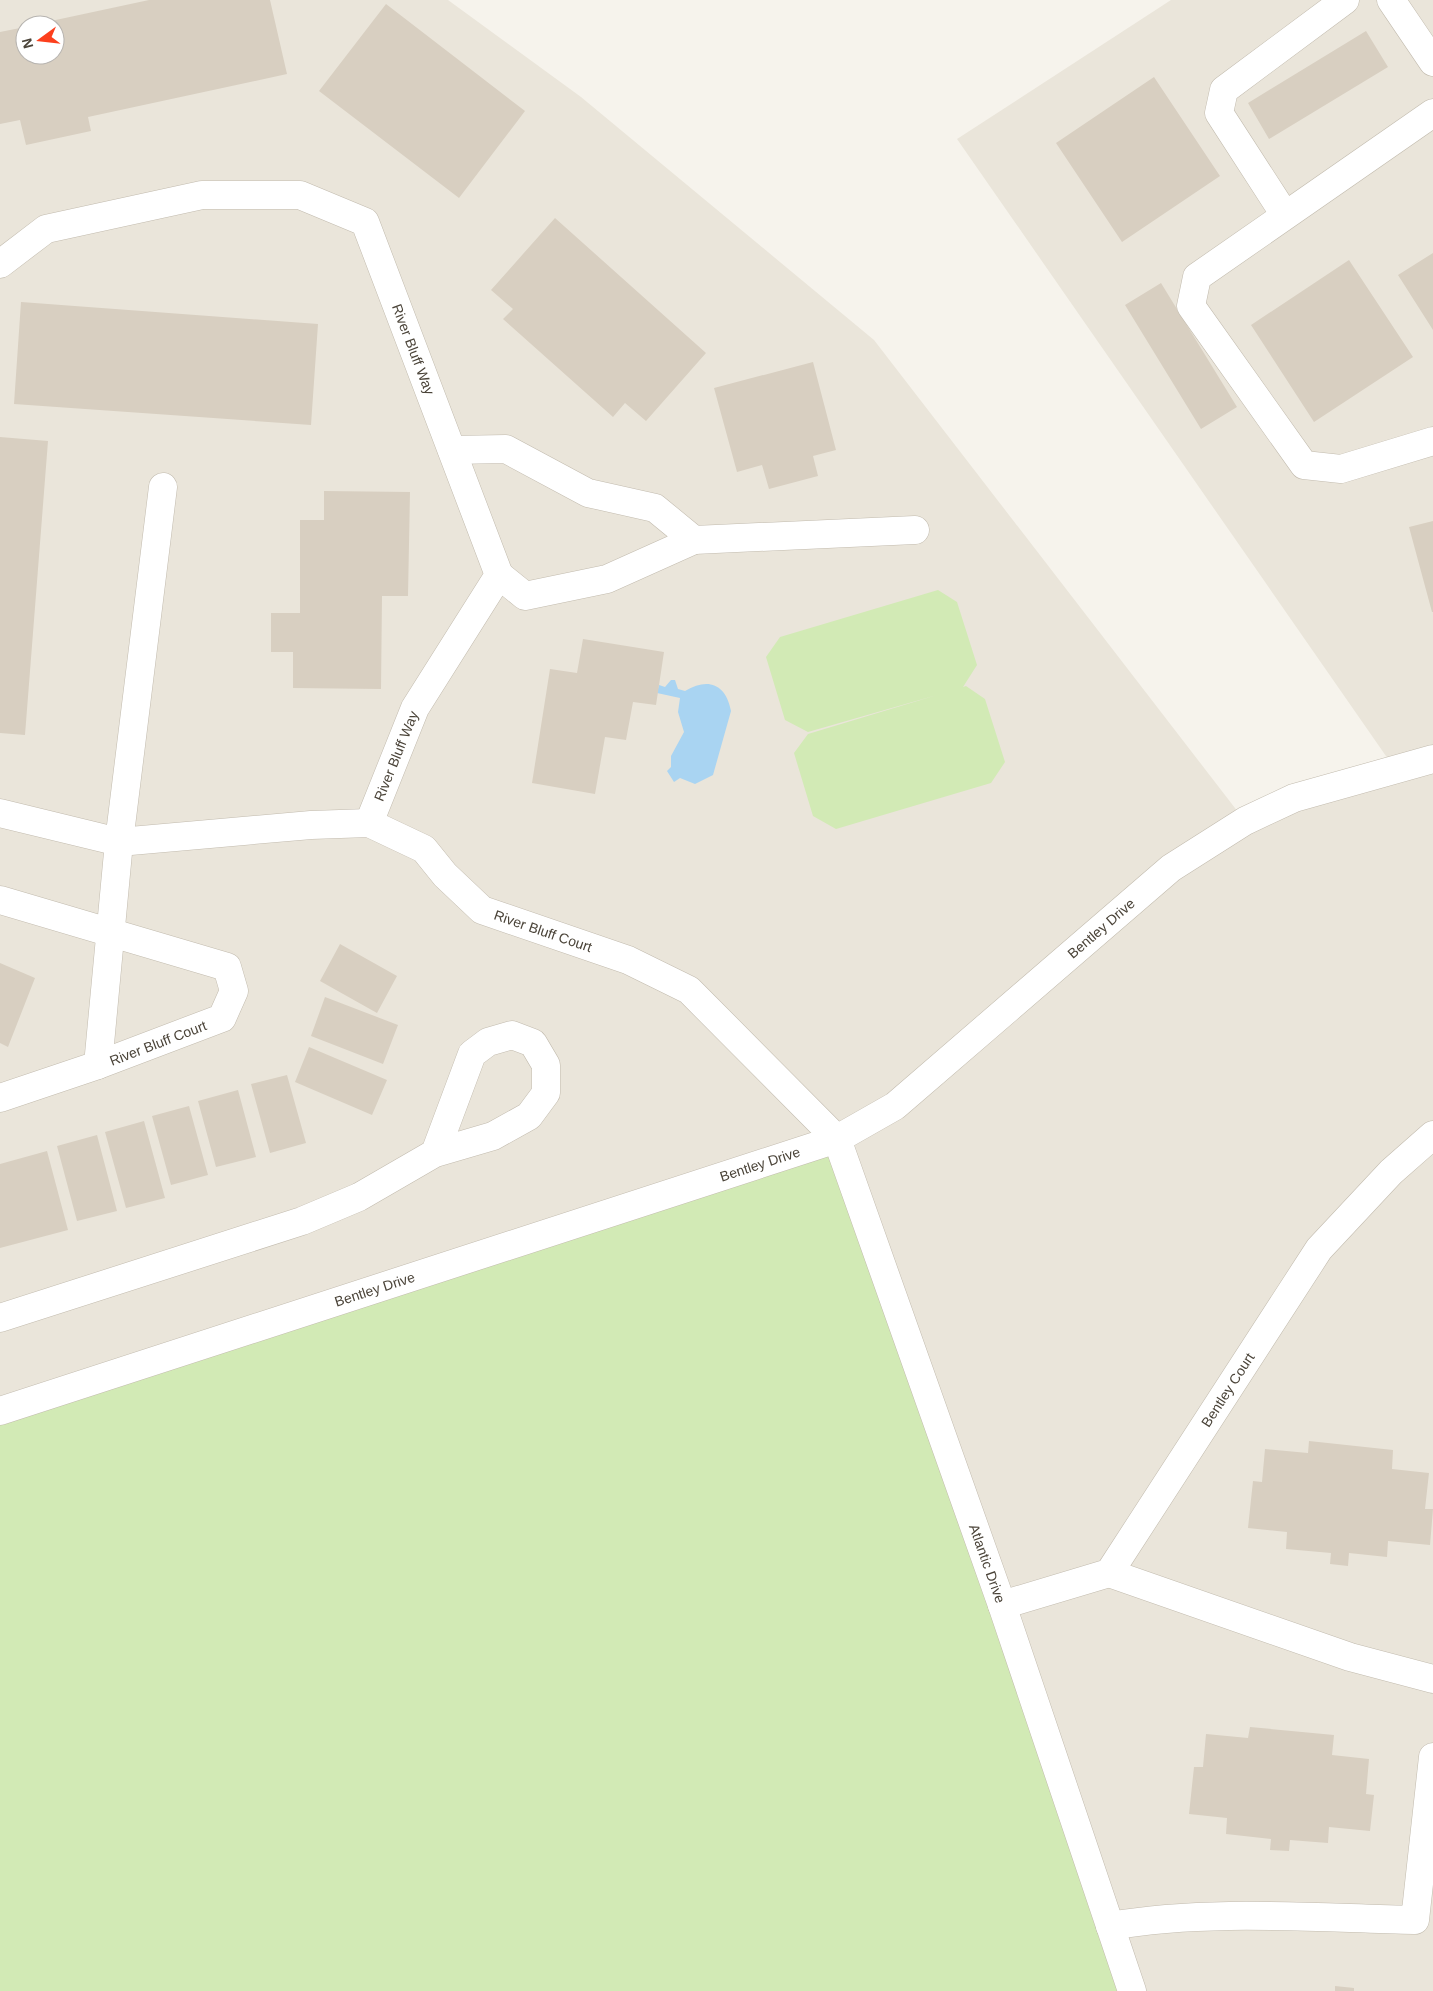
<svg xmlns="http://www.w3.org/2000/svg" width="1433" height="1991" font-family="Arial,sans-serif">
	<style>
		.residential { fill: #eae5da; fill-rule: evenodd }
		.green { fill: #d2eab5 }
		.water { fill: #a9d4f2 }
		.building { fill: #d8cfc1 }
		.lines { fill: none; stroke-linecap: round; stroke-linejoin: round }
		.minor-casing { stroke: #c2bbae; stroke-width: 29 }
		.minor { stroke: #fff; stroke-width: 28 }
		.labels { text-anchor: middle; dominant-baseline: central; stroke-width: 4; stroke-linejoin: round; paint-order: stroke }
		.street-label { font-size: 14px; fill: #4b4439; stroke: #fff }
	</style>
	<rect width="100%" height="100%" fill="#f6f3ec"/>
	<path class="residential" d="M0 0H448L581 97 874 340 1245 821 1395 769 957 139 1171 0H1433V1991H1132L0 1411ZM25 25H55V55H25Z"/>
	<path class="green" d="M938 590 957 602 977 665 963 687 966 686 985 699 1005 762 991 783 836 829 813 816 794 753 808 734 937 695 808 732 785 720 766 657 780 637Z
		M837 1139 1132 1991H0V1411Z"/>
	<path class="water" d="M671 680H675L678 689 685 691C708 677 726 684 731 711L713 775 695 784 680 778 674 782 667 771 671 767V756L684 732 678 712 680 698 657 693 659 685 665 687Z"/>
	<path class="building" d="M149 0H270L287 74 88 117 91 131 26 145 20 120 0 124V32L25 27V55H55V25L37 24Z
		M386 4 525 111 459 198 319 91Z
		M1366 31 1388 67 1269 139 1248 103Z
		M1154 77 1220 176 1122 242 1056 143Z
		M555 218 706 353 646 421 625 403 613 417 503 319 513 309 491 290Z
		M1433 253V330L1398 275Z
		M1349 260 1413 357 1314 422 1251 325Z
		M1161 283 1237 407 1201 429 1125 305Z
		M21 302 318 324 311 425 14 404Z
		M813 362 836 450 813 456 818 476 769 489 762 465 737 472 714 388Z
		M0 437 48 441 25 735 0 733Z
		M324 491 410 492 408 596H382L381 689 293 688V652H271V613H300V520H324Z
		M1433 521V612H1432L1409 527Z
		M583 639 664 652 656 705 633 702 626 740 605 737 595 794 532 783 550 669 577 673Z
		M340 944 397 976 377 1013 320 981Z
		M0 963 35 978 8 1047 0 1043Z
		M325 997 398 1025 383 1064 311 1036Z
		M309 1047 387 1080 372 1115 295 1082Z
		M287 1075 306 1143 270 1153 251 1084Z
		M238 1090 256 1157 216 1167 198 1101Z
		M189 1106 208 1175 171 1185 152 1116Z
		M144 1121 165 1198 126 1208 105 1132Z
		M97 1135 117 1211 77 1221 57 1146Z
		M47 1151 68 1230 0 1248V1164Z
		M1309 1441 1393 1450 1392 1469 1429 1473 1425 1509H1433L1430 1545 1388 1541 1387 1557 1349 1553 1348 1566 1330 1564 1331 1553 1286 1549 1287 1532 1248 1528 1253 1481 1262 1482 1265 1449 1308 1453Z
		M1250 1727 1334 1735 1332 1755 1369 1759 1366 1794 1374 1795 1370 1831 1329 1827 1328 1843 1290 1840 1289 1851 1270 1850 1271 1839 1226 1834 1227 1818 1189 1814 1194 1767H1203L1206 1734 1248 1738Z
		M1335 1986 1354 1988V1991H1335Z"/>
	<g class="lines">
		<g class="minor-casing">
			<g id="minor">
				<path d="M1391 0 1433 62"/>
				<path d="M1433 113 1197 277 1191 306 1304 465 1341 469 1433 441"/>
				<path d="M1285 215 1219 113 1224 90 1345 0"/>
				<path id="s1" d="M0 264 46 229 202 195H300L365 222 499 575 415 708 369 823"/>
				<path d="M452 450 506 449 588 493 655 508 694 540 607 579 525 596 499 575"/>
				<path d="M694 540 915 530"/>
				<path d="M0 813 119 842 163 487"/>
				<path d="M0 900 227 967 234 991 222 1018 98 1065"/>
				<path id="s2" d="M0 1098 98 1065 119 842 311 825 369 823 424 849 445 875 482 910 628 960 689 990 837 1139 1002 1605 1132 1991"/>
				<path d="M0 1318 302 1221 359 1197 435 1153 493 1136 529 1116 546 1093V1065L533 1043 512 1035 488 1042 472 1054 435 1153"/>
				<path id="s3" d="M0 1411 837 1139 895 1106 1171 868 1245 821 1294 798 1433 759"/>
				<path d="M1109 1573 1350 1657 1433 1679"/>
				<path id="s4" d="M1002 1605 1109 1573 1319 1249 1391 1172 1433 1135"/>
				<path d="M1110 1926C1210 1909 1313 1918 1415 1920L1433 1757"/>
			</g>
		</g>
		<use href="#minor" class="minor"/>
	</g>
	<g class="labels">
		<g class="street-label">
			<text stroke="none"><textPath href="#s1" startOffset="522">River Bluff Way</textPath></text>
			<text transform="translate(396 756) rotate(-68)">River Bluff Way</text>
			<text stroke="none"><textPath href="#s3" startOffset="1219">Bentley Drive</textPath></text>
			<text stroke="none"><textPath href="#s2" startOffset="788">River Bluff Court</textPath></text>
			<text transform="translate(158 1043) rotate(-21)">River Bluff Court</text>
			<text stroke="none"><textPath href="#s3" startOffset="799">Bentley Drive</textPath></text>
			<text stroke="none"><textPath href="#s3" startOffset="394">Bentley Drive</textPath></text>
			<text stroke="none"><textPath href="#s4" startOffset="330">Bentley Court</textPath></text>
			<text stroke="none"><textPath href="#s2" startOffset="1606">Atlantic Drive</textPath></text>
		</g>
	</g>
	<g transform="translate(40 40) rotate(255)"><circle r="24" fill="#ffffff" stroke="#b7b4b0"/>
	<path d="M0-4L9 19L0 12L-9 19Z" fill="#fc3f1d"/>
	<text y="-8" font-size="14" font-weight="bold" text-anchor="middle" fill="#4b4439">N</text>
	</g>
</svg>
